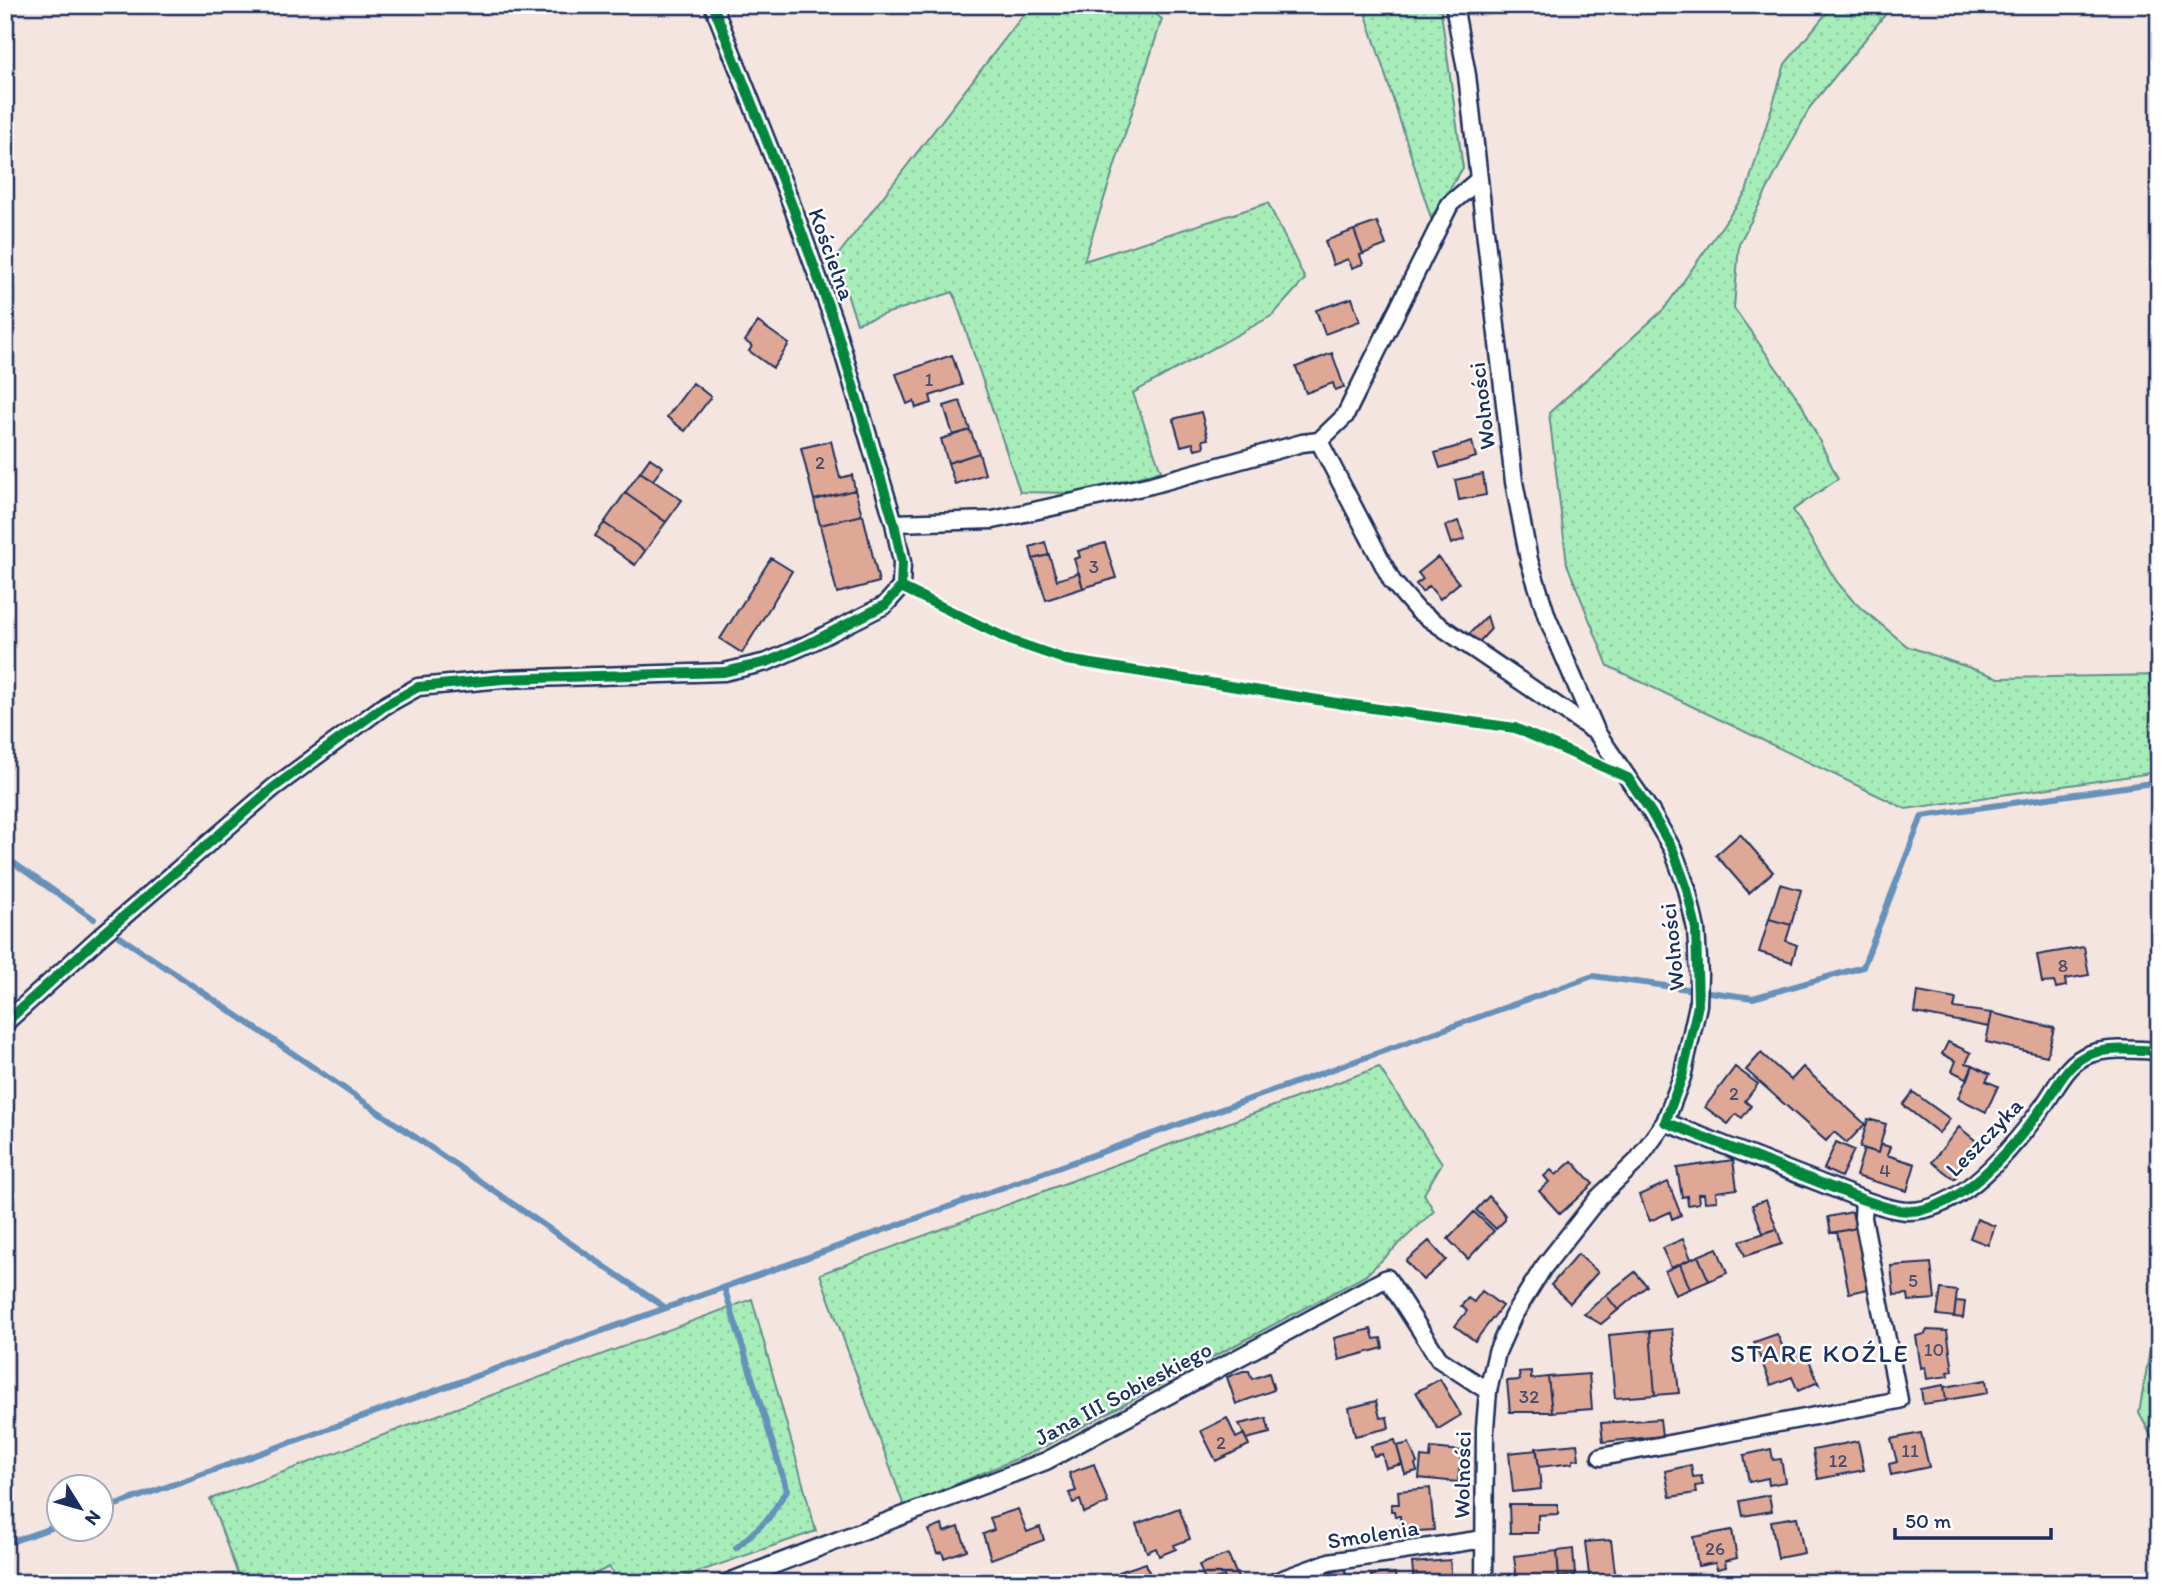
<svg xmlns="http://www.w3.org/2000/svg" width="2164" height="1588" font-family="Itim,sans-serif">
	<style>
		.grass { fill: url(#grass-dots); stroke: #618e8c; stroke-width: 2 }
		.forest { fill: url(#forest-crowns); stroke: #618e8c; stroke-width: 2 }
		.lines { fill: none; stroke-linecap: round; stroke-linejoin: round }
		.stream { stroke: #6691ba; stroke-width: 6 }
		.building { fill: #dfa896; stroke: #1b2f5e; stroke-width: 2 }
		.minor-casing { stroke: #1b2f5e; stroke-width: 21 }
		.minor { stroke: #fff; stroke-width: 16 }
		.cycleway-casing { stroke: #fff; stroke-width: 15 }
		.cycleway { stroke: #00873e; stroke-width: 10 }
		.labels { text-anchor: middle; dominant-baseline: central; stroke-width: 5; stroke-linejoin: round; paint-order: stroke }
		.number-label { font-size: 19px; fill: #4c4d6c }
		.street-label { font-size: 23px; fill: #1b2f5e; stroke: #fff }
		.quarter-label { font-size: 26px; letter-spacing: 2px; fill: #1b2f5e; stroke: #fff }
	</style>
	<defs>
		<pattern id="grass-dots" width="8" height="8" patternUnits="userSpaceOnUse" patternTransform="scale(1.75)"><rect width="8" height="8" fill="#a7edb9"/><path d="M2 2h.1M6 6h.1" fill="none" stroke="#8fcca1" stroke-width="1.8" stroke-linecap="round"/></pattern>
		<pattern id="forest-crowns" width="20" height="18" patternUnits="userSpaceOnUse" patternTransform="scale(1.75)"><rect width="20" height="18" fill="#a7edb9"/><path d="M2 6a3 3 0 1 1 6 0M12 15a3 3 0 1 1 6 0" fill="none" stroke="#8fcca1"/></pattern>
	</defs>
	<rect width="100%" height="100%" fill="#f5e5e0"/>
	<filter id="ink" filterUnits="userSpaceOnUse"><feTurbulence type="fractalNoise" baseFrequency=".0143" numOctaves="2"/><feDisplacementMap in="SourceGraphic" scale="14" xChannelSelector="R" yChannelSelector="G"/><feConvolveMatrix kernelMatrix="1 2 1 2 8 2 1 2 1" color-interpolation-filters="sRGB"/></filter>
	<g filter="url(#ink)">
		<path class="grass" d="M1031 5H1144L1162 19 1084 261 1268 203 1305 279 1273 315 1133 393 1161 471 1077 493 1020 492 953 292 857 323 835 259Z
			M1363 5H1440L1463 168 1431 218Z
			M1833 5H1893L1810 107 1739 244 1734 308 1801 403 1838 479 1793 510 1837 582 1854 602 1907 646 1999 678 2159 675V772L1906 809 1608 666 1567 564 1549 413 1664 309 1746 192 1785 64Z
			M1379 1067 1442 1163 1424 1194 1434 1211 1365 1276 1040 1449 904 1506 820 1274Z
			M752 1299 816 1531 666 1583H620L609 1567 576 1583H241L210 1499Z"/>
		<path class="forest" d="M2159 1298V1451L2139 1413Z"/>
		<g class="lines">
			<path class="stream" d="M5 857 94 919
				M120 937C303 1058 483 1185 666 1308
				M724 1287 787 1490 768 1519 736 1548
				M102 1510 1593 976 1753 998 1863 967 1922 816 2159 782
				M5 1544 60 1525"/>
		</g>
		<path class="building" d="M1377 222 1386 245 1363 254 1354 230Z
			M1354 230 1363 254 1360 255 1363 264 1352 268 1348 259 1333 265 1325 241Z
			M1352 298 1360 321 1325 334 1316 310Z
			M758 322 789 344 773 368 749 351 752 346 745 341Z
			M1332 353 1344 387 1335 390 1333 383 1306 393 1296 367Z
			M952 355 962 385 930 396 932 403 916 408 914 401 907 404 896 374Z
			M693 383 711 397 685 431 667 417Z
			M960 401 970 430 953 435 944 406Z
			M1201 412 1208 439 1203 440 1204 447 1195 449 1193 443 1181 446 1173 419Z
			M970 430 979 453 948 463 941 439Z
			M831 441 840 478 852 475 855 490 814 500 801 448Z
			M1472 442 1476 457 1440 468 1435 453Z
			M979 453 985 474 955 484 948 463Z
			M650 458 663 467 653 480 640 472Z
			M640 472 682 500 666 522 625 493Z
			M1483 474 1486 495 1459 500 1455 480Z
			M855 490 862 515 820 525 814 500Z
			M625 493 666 522 645 551 604 523Z
			M863 515 879 582 837 593 820 525Z
			M1458 521 1465 539 1451 544 1445 526Z
			M604 523 645 551 635 565 595 536Z
			M1045 542 1049 555 1033 559 1030 547Z
			M1105 543 1116 578 1083 588 1074 559 1080 557 1078 551Z
			M1049 555 1057 580 1079 573 1083 588 1046 600 1033 559Z
			M1438 557 1459 583 1440 599 1429 586 1422 592 1416 584 1423 579 1418 573Z
			M771 558 792 571 742 653 720 639Z
			M1487 616 1491 629 1478 643 1469 634Z
			M1740 834 1773 872 1749 893 1716 855Z
			M1780 884 1801 890 1791 925 1769 919Z
			M1769 919 1791 925 1786 941 1797 945 1792 962 1759 952Z
			M2084 947 2089 975 2065 979 2066 986 2056 988 2054 982 2042 983 2037 955Z
			M1918 992 1956 999 1954 1008 1992 1013 1989 1027 1915 1013Z
			M1992 1013 2054 1028 2047 1056 1986 1042Z
			M1948 1042 1971 1053 1966 1063 1973 1065 1968 1079 1952 1071 1956 1061 1942 1054Z
			M1761 1053 1791 1080 1803 1067 1865 1124 1847 1143 1834 1132 1826 1141 1746 1070Z
			M1973 1065 1990 1074 1986 1081 1998 1086 1986 1112 1958 1098Z
			M1735 1067 1758 1084 1745 1101 1751 1106 1742 1118 1736 1114 1728 1124 1705 1107Z
			M1913 1092 1950 1119 1939 1133 1903 1105Z
			M1868 1119 1886 1124 1878 1153 1860 1147Z
			M1959 1127 1981 1145 1954 1179 1932 1162Z
			M1836 1142 1854 1150 1841 1177 1824 1169Z
			M1880 1144 1890 1147 1887 1155 1915 1164 1907 1191 1856 1176 1864 1149 1878 1153Z
			M1733 1160 1737 1189 1716 1192 1717 1201 1705 1202 1704 1194H1698L1699 1203 1688 1205 1687 1196 1682 1197 1677 1168Z
			M1572 1161 1593 1184 1560 1214 1539 1191 1549 1182 1544 1176 1551 1170 1556 1175Z
			M1668 1182 1681 1215 1672 1219 1670 1212 1650 1221 1639 1195Z
			M1489 1196 1505 1215V1220L1496 1229 1476 1210Z
			M1766 1200 1777 1229 1763 1233 1752 1205Z
			M1474 1212 1494 1231 1468 1259 1448 1239Z
			M1852 1212 1856 1228 1831 1233 1828 1217Z
			M1977 1219 1995 1226 1988 1245 1970 1238Z
			M1856 1228 1868 1289 1849 1293 1837 1232Z
			M1777 1229 1782 1244 1745 1256 1740 1241Z
			M1683 1239 1691 1259 1671 1268 1662 1248Z
			M1429 1241 1446 1260 1423 1280 1406 1261Z
			M1717 1248 1727 1273 1709 1281 1698 1256Z
			M1578 1254 1598 1272 1570 1303 1551 1285Z
			M1698 1256 1709 1281 1690 1289 1680 1264Z
			M1931 1263 1935 1299 1909 1301 1908 1294 1894 1295 1891 1266Z
			M1680 1264 1690 1289 1675 1295 1665 1271Z
			M1635 1272 1647 1286 1618 1310 1606 1295Z
			M1941 1289 1957 1291 1954 1317 1937 1315Z
			M1482 1291 1502 1306 1475 1341 1455 1326 1467 1311 1461 1306 1468 1298 1474 1302Z
			M1606 1295 1618 1310 1601 1324 1584 1314Z
			M1956 1301 1965 1302 1963 1318 1954 1317Z
			M1371 1329 1374 1339 1381 1338 1383 1348 1339 1360 1334 1338Z
			M1672 1329 1679 1393 1655 1395 1650 1331Z
			M1927 1330 1947 1331 1953 1371 1948 1372 1949 1376 1927 1379 1925 1367 1921 1368 1916 1336 1925 1334Z
			M1650 1331 1655 1395 1615 1398 1609 1335Z
			M1777 1334 1785 1352 1794 1349 1796 1353 1805 1350 1819 1385 1816 1383 1798 1391 1792 1377 1771 1385 1754 1342Z
			M1243 1371H1249L1252 1379 1269 1373 1274 1390 1236 1404 1227 1377Z
			M1531 1371V1379L1548 1377 1552 1412H1510L1507 1381 1520 1380 1519 1372Z
			M1589 1374 1592 1409 1552 1412 1548 1377Z
			M1440 1379 1461 1415 1438 1429 1416 1392Z
			M1986 1380 1988 1393 1946 1400 1944 1387Z
			M1944 1385 1946 1401 1923 1404 1921 1389Z
			M1376 1401 1380 1418 1387 1417 1389 1428 1355 1436 1349 1408Z
			M1227 1418 1236 1438 1244 1434 1249 1445 1216 1461 1201 1431Z
			M1266 1418 1270 1433 1246 1439 1239 1424Z
			M1660 1419 1662 1436 1603 1442 1601 1423Z
			M1921 1433 1929 1467 1891 1475 1889 1464 1897 1462 1891 1439Z
			M1395 1440 1402 1464 1386 1468 1382 1454 1374 1456 1371 1446Z
			M1858 1441 1864 1470 1818 1479 1813 1450Z
			M1409 1443 1417 1463 1415 1464 1417 1471 1405 1474 1397 1446Z
			M1577 1444 1579 1459 1573 1460V1463L1539 1467 1536 1448Z
			M1431 1448 1461 1451 1458 1482 1419 1478 1421 1457 1430 1458Z
			M1771 1449 1773 1460 1781 1459 1785 1482 1769 1485 1768 1478 1749 1482 1744 1455Z
			M1537 1450 1541 1489 1513 1492 1509 1453Z
			M1094 1464 1108 1503 1084 1513 1080 1500 1073 1503 1069 1493 1076 1491 1069 1473Z
			M1691 1465 1693 1477 1701 1476 1703 1485 1695 1486 1696 1493 1670 1497 1665 1471Z
			M1430 1488 1434 1530 1401 1532 1400 1516H1395L1394 1511H1391V1504H1399L1398 1491Z
			M1769 1495 1772 1511 1743 1516 1740 1501Z
			M1509 1504H1558V1514L1538 1515V1533H1510Z
			M1179 1508 1190 1539 1174 1545 1176 1549 1159 1556 1156 1548 1147 1552 1136 1524Z
			M1018 1509 1027 1532 1040 1527 1044 1540 991 1559 983 1534 994 1530 990 1518Z
			M1797 1517 1804 1553 1778 1558 1771 1521Z
			M942 1525 944 1532 959 1527 967 1550 944 1558 942 1552 937 1553 929 1530Z
			M1732 1530 1737 1558 1725 1561 1726 1567 1717 1569 1715 1563 1698 1566 1693 1537Z
			M1611 1540 1616 1580 1590 1583 1585 1542Z
			M1573 1549 1575 1575 1559 1577 1557 1551Z
			M1557 1551 1559 1579 1517 1583 1514 1556Z
			M1228 1554 1238 1578 1226 1582 1224 1576 1206 1583 1199 1565Z
			M1450 1560 1452 1583H1414L1412 1563Z
			M1146 1563 1152 1581 1149 1583H1122L1119 1572Z
			M1344 1568 1349 1583H1308V1581Z
			M1395 1573 1396 1583H1372L1371 1575Z"/>
		<g class="lines">
			<g class="minor-casing">
				<path id="minor" d="M1454 5 1467 75 1514 482 1529 560 1547 617 1597 733 1651 812 1673 850 1687 889 1696 929 1699 974 1698 1005 1682 1077 1665 1122 1637 1161 1599 1197 1543 1268 1513 1316 1497 1352 1488 1391 1485 1428 1484 1583
					M1319 441 1392 581 1418 611 1597 733
					M894 523 993 520 1151 485 1302 443 1319 441 1345 416 1450 204 1477 181
					M5 1023 102 935 273 788 384 706 418 687 503 679 724 672 767 662 808 644 885 605 901 587 902 562 894 523 835 325 793 208 713 5
					M1665 1122 1864 1200C1879 1205 1894 1211 1910 1211 1963 1210 2016 1144 2044 1105 2057 1087 2067 1062 2090 1054 2110 1047 2138 1050 2159 1051
					M1601 1457 1899 1400 1863 1218 1864 1200
					M726 1583 1046 1461 1387 1278 1439 1359 1488 1391
					M1272 1583 1329 1562 1484 1539"/>
			</g>
			<use href="#minor" class="minor"/>
			<g class="cycleway-casing">
				<path id="cycleway" d="M901 587 1012 641 1067 660 1343 704 1515 728 1628 778 1651 812 1673 850 1687 889 1696 929 1698 1005 1682 1077 1665 1122 1864 1200C1879 1205 1894 1211 1910 1211 1963 1210 2016 1144 2044 1105 2057 1087 2067 1062 2090 1054 2110 1047 2138 1050 2159 1051
					M5 1023 102 935 273 788 384 706 418 687 503 679 724 672 767 662 808 644 885 605 901 587 902 562 894 523 835 325 793 208 713 5"/>
			</g>
			<use href="#cycleway" class="cycleway"/>
		</g>
	</g>
	<g class="labels">
		<g class="number-label">
			<text x="929" y="379">1</text>
			<text x="820" y="462">2</text>
			<text x="1094" y="566">3</text>
			<text x="2063" y="965">8</text>
			<text x="1734" y="1093">2</text>
			<text x="1885" y="1170">4</text>
			<text x="1913" y="1280">5</text>
			<text x="1934" y="1349">10</text>
			<text x="1529" y="1396">32</text>
			<text x="1221" y="1442">2</text>
			<text x="1910" y="1450">11</text>
			<text x="1838" y="1460">12</text>
			<text x="1715" y="1548">26</text>
		</g>
		<g class="street-label">
			<text transform="translate(832 254) rotate(70)">Kościelna</text>
			<text transform="translate(1482 406) rotate(-97)">Wolności</text>
			<text transform="translate(1672 947) rotate(-96)">Wolności</text>
			<text transform="translate(1984 1137) rotate(-46)">Leszczyka</text>
			<text transform="translate(1123 1393) rotate(-28)">Jana III Sobieskiego</text>
			<text transform="translate(1462 1475) rotate(-89)">Wolności</text>
			<text transform="translate(1373 1534) rotate(-9)">Smolenia</text>
		</g>
		<g class="quarter-label">
			<text x="1820" y="1353">STARE KOŹLE</text>
		</g>
	</g>
	<rect width="2164" height="1588" fill="none" stroke="#fff" stroke-width="28"/>
	<rect x="14" y="14" width="2136" height="1560" fill="none" stroke="#1b2f5e" stroke-width="2.5" filter="url(#ink)"/>
	<g transform="translate(80 1508) rotate(127)"><circle r="33" fill="#ffffff" stroke="#a4acbf" stroke-width="2"/>
	<path d="M0-5L12 26L0 18L-12 26Z" fill="#1b2f5e"/>
	<text y="-10" font-size="19" font-weight="bold" text-anchor="middle" fill="#1b2f5e">N</text>
	</g>
	<path d="M1895 1528v10h156v-10" fill="none" stroke="#1b2f5e" stroke-width="3.5"/>
	<text x="1905" y="1528" font-size="21" fill="#1b2f5e" stroke="#ffffff" stroke-width="5" paint-order="stroke">50 m</text>
</svg>
